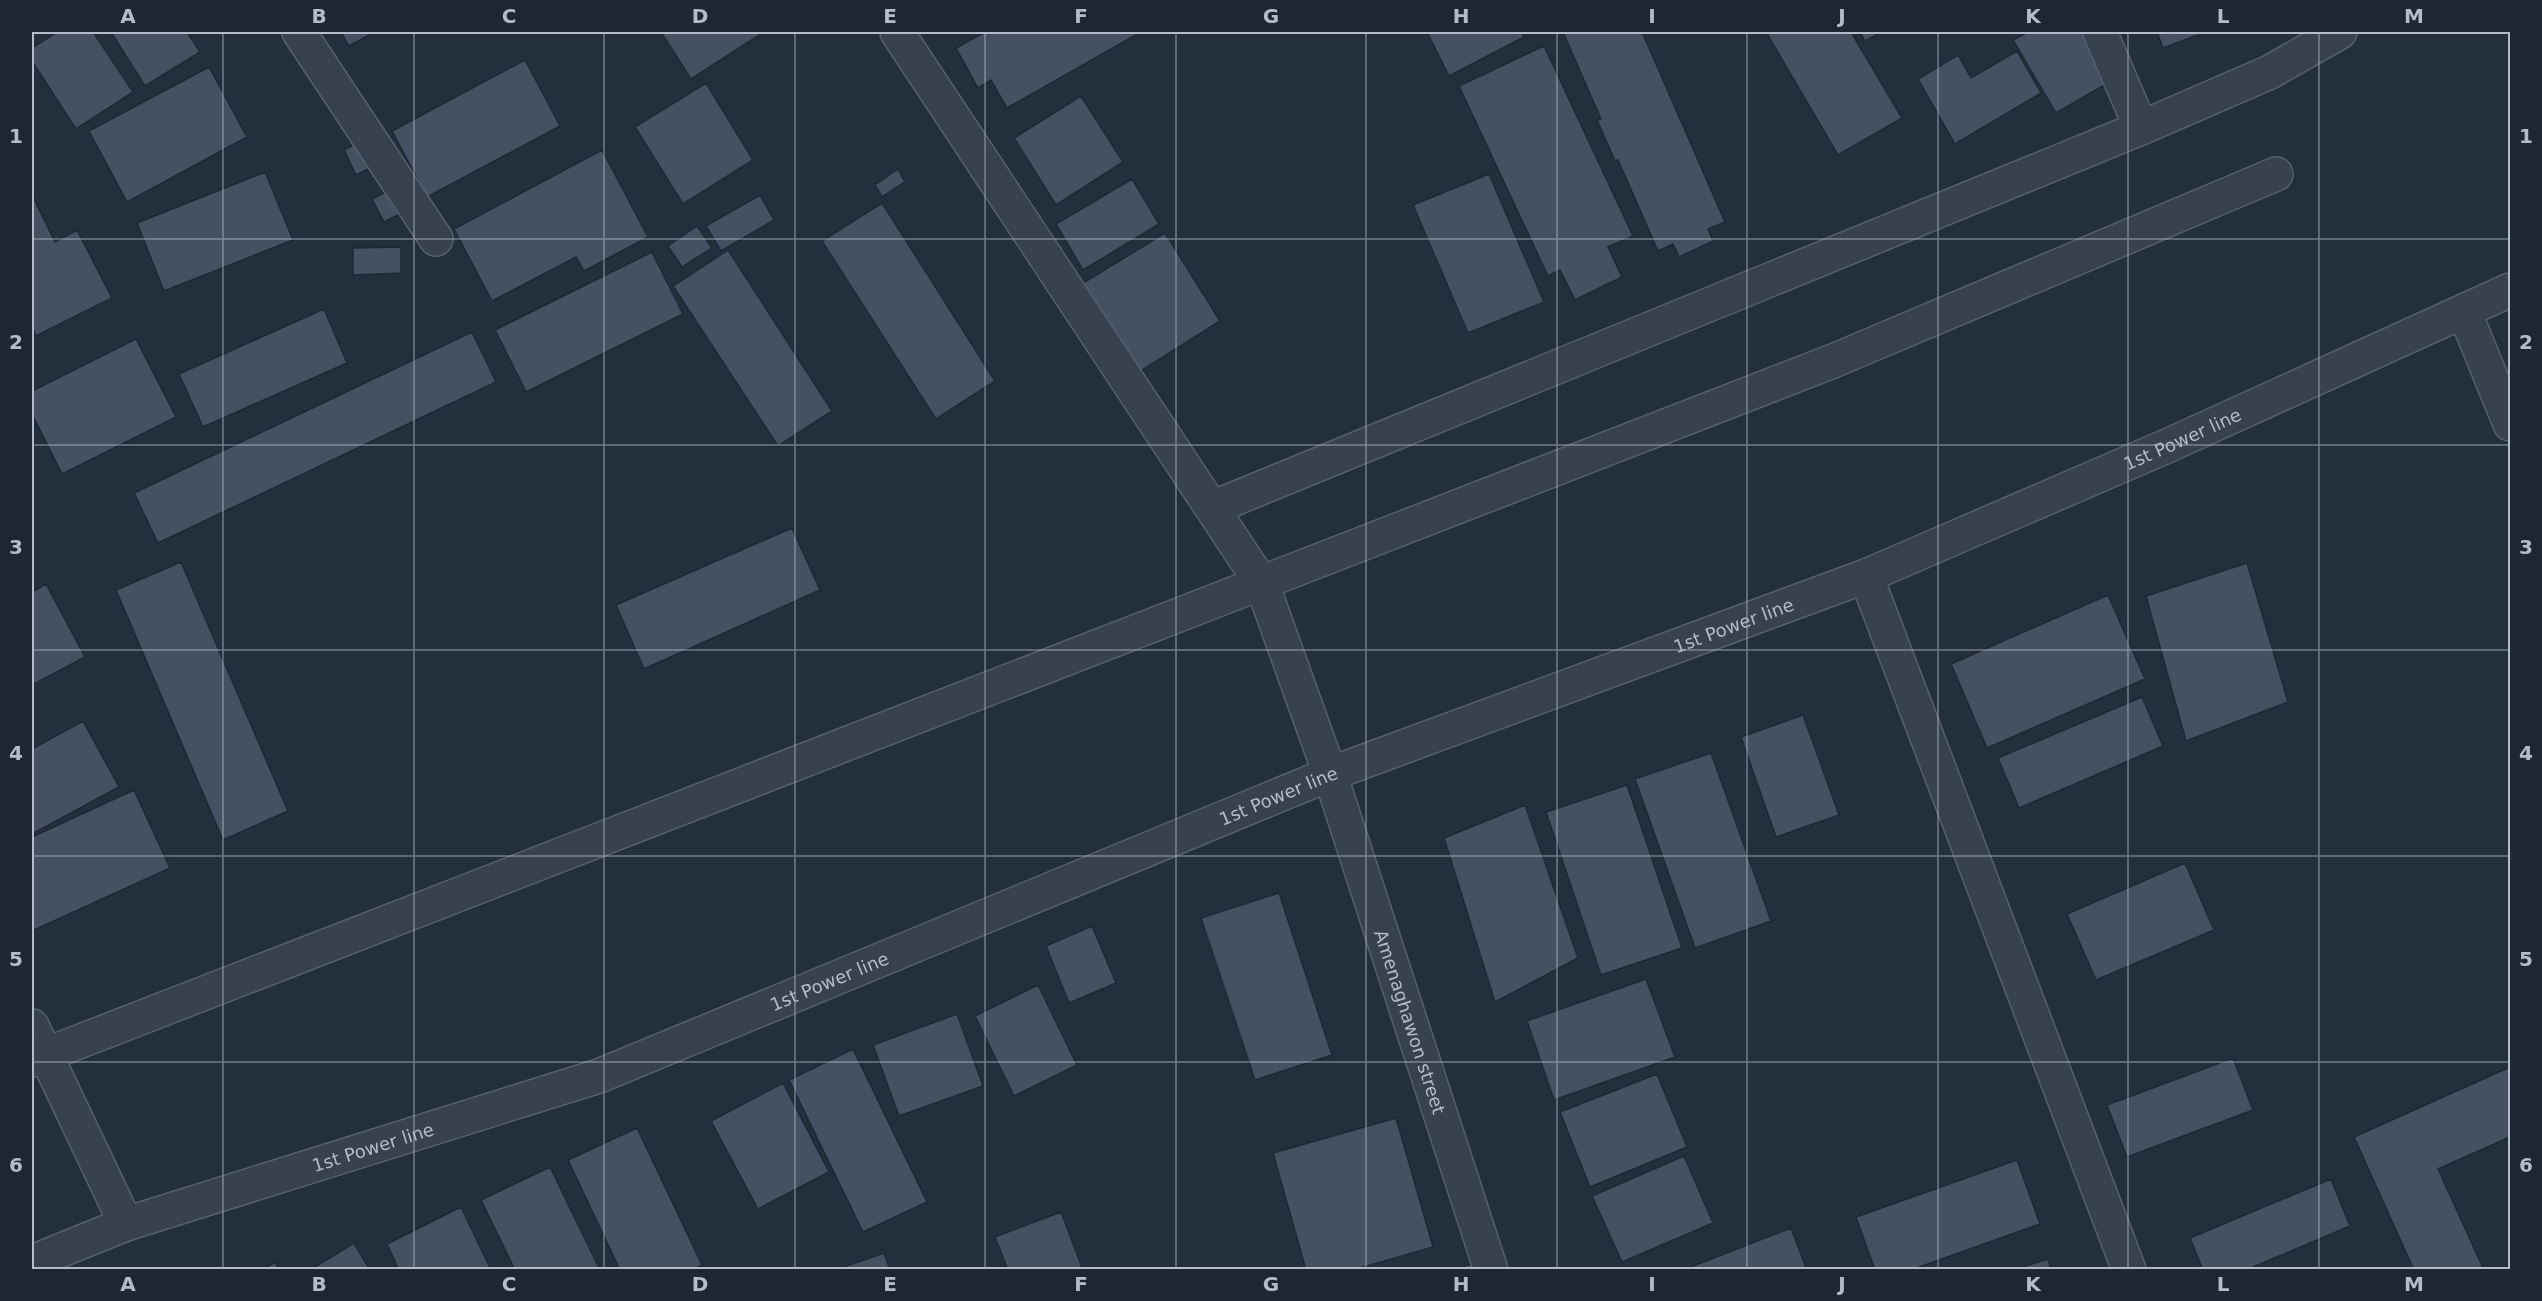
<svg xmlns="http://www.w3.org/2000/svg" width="2542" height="1301" font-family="'DejaVu Sans',sans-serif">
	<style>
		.building { fill: #455162; stroke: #1f2835; stroke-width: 1.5 }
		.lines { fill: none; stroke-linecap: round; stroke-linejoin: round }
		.minor-casing { stroke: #565f6c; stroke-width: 36 }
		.minor { stroke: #38414e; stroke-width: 33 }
		.grid { fill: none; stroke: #b4bcc9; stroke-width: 1.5; stroke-opacity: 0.55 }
		.labels { text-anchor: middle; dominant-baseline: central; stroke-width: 4.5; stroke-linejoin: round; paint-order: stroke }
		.street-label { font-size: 18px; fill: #b4bcc9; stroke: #1d2633 }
		.neatline { fill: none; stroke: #b4bcc9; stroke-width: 2 }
		.grid-label { font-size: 20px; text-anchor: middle; font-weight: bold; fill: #b4bcc9 }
	</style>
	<rect width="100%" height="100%" fill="#242f3e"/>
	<path class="building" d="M57 32H93L133 92 76 129 32 61V48Z
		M111 32H187L200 52 145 86Z
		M341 32H375L349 46Z
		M661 32H764L691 79Z
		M985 32H1141L1007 108 991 80 978 88 956 48Z
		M1427 32H1521L1524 37 1449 76Z
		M1559 32H1642L1725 222 1708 229 1713 241 1679 257 1673 244 1658 251 1618 160 1615 161 1597 120 1601 119 1563 32Z
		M1766 32H1851L1902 118 1838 155Z
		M1860 32H1882L1865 41Z
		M2028 32H2085L2113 80 2056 113 2013 40Z
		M2157 32H2206L2163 48Z
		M1544 46 1633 236 1608 247 1622 277 1575 300 1560 270 1548 276 1459 86Z
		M2017 51 2041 93 1955 144 1918 79 1958 55 1971 78Z
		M525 60 560 126 427 197 392 131Z
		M209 67 247 137 127 202 89 131Z
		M706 83 753 160 683 204 635 127Z
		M1081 96 1123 162 1056 205 1014 138Z
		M366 138 380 163 356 175 344 150Z
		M602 150 648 237 584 271 576 257 492 301 454 229Z
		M898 169 905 182 882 197 875 185Z
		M265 172 293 240 164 291 137 223Z
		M1489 174 1544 302 1468 333 1413 205Z
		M1132 179 1159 224 1083 270 1056 224Z
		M398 186 410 209 384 222 372 199Z
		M32 195 55 242 77 230 112 298 36 336 32 327Z
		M760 195 774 220 721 251 706 226Z
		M882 203 995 381 936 419 822 241Z
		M697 226 712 248 682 267 668 246Z
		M1165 233 1220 321 1136 374 1080 285Z
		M401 247V273L353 275V248Z
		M728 250 832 411 778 446 673 286Z
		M652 252 683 314 526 392 495 330Z
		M324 309 347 363 203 427 179 374Z
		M472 332 496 382 158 543 134 493Z
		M136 339 176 417 62 474 32 414V391Z
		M792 528 820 590 644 669 616 605Z
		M181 562 288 811 223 840 116 590Z
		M2247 563 2288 702 2186 741 2146 596Z
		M46 584 85 657 32 685V592Z
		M2108 595 2145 679 1987 748 1951 664Z
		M2142 697 2163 746 2019 808 1998 758Z
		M1803 715 1839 815 1776 837 1741 737Z
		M83 721 119 787 32 834V749Z
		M1711 753 1771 921 1695 948 1635 779Z
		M1627 785 1682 948 1601 975 1546 812Z
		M134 790 170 868 32 931V837Z
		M1525 805 1578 958 1495 1002 1444 838Z
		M2185 863 2214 930 2096 980 2067 914Z
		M1279 893 1332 1055 1255 1080 1201 918Z
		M1092 926 1116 983 1069 1003 1046 946Z
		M1646 979 1675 1057 1554 1100 1527 1021Z
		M1038 985 1077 1065 1014 1096 975 1016Z
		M957 1014 983 1086 899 1116 873 1045Z
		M853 1049 927 1202 863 1232 789 1080Z
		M2233 1058 2253 1110 2127 1157 2107 1105Z
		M2510 1067V1137L2438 1169 2484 1270H2414L2354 1137Z
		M1657 1074 1687 1147 1590 1187 1560 1112Z
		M783 1083 829 1172 758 1209 711 1121Z
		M1396 1118 1433 1247 1353 1270H1306L1273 1153Z
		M637 1128 702 1265 692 1270H620L568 1160Z
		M1684 1156 1713 1223 1622 1262 1592 1196Z
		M2017 1160 2040 1224 1911 1270H1875L1856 1217Z
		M550 1167 600 1270H515L481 1200Z
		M2331 1179 2350 1226 2246 1270H2203L2190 1238Z
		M461 1207 491 1270H399L387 1244Z
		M1061 1212 1083 1270H1008L995 1237Z
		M1791 1228 1807 1270H1683Z
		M354 1243 370 1270H310Z
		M884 1253 890 1270H835Z
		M2048 1259 2051 1270H2013Z
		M275 1262 279 1270H262Z
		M1478 1262 1480 1270H1453Z"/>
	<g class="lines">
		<g class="minor-casing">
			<g id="minor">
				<path d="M299 32 436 239"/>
				<path id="s1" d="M897 32 1262 584 1330 774 1491 1270"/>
				<path d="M2100 32 2141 128"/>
				<path d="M2464 311 2510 424"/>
				<path d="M1212 508 2141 128 2270 72 2340 32"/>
				<path d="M1866 576 2129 1270"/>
				<path d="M32 1026 126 1224"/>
				<path d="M32 1060 1833 361 2276 174"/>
				<path id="s2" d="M32 1262 126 1224 599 1076 1330 774 1866 576 2167 446 2510 290"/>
			</g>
		</g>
		<use href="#minor" class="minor"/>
	</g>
	<path class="grid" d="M223 32V1270M414 32V1270M604 32V1270M795 32V1270M985 32V1270M1176 32V1270M1366 32V1270M1557 32V1270M1747 32V1270M1938 32V1270M2128 32V1270M2319 32V1270M32 239H2510M32 445H2510M32 650H2510M32 856H2510M32 1062H2510"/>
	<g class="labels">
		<g class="street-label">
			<text stroke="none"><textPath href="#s2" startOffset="2304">1st Power line</textPath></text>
			<text stroke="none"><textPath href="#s2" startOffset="1818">1st Power line</textPath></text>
			<text stroke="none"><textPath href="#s2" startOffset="1332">1st Power line</textPath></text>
			<text stroke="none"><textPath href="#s2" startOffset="846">1st Power line</textPath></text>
			<text stroke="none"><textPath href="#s1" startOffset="1124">Amenaghawon street</textPath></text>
			<text stroke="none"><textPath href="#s2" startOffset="360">1st Power line</textPath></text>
		</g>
	</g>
	<rect width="2542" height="1301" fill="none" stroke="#1d2633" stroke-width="66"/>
	<rect x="33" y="33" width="2476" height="1235" class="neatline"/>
	<g class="grid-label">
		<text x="128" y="23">A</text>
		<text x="319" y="23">B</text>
		<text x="509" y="23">C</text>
		<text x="700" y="23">D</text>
		<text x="890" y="23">E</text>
		<text x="1081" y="23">F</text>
		<text x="1271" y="23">G</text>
		<text x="1461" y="23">H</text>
		<text x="1652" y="23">I</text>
		<text x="1842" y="23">J</text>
		<text x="2033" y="23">K</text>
		<text x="2223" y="23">L</text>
		<text x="2414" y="23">M</text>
		<text x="16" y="143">1</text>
		<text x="2526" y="143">1</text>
		<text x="16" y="349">2</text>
		<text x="2526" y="349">2</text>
		<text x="16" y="554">3</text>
		<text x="2526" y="554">3</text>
		<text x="16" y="760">4</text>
		<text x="2526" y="760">4</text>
		<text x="16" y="966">5</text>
		<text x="2526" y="966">5</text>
		<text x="16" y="1172">6</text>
		<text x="2526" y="1172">6</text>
		<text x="128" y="1291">A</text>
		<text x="319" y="1291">B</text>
		<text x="509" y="1291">C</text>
		<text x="700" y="1291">D</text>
		<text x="890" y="1291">E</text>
		<text x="1081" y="1291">F</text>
		<text x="1271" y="1291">G</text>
		<text x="1461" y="1291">H</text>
		<text x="1652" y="1291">I</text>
		<text x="1842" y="1291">J</text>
		<text x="2033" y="1291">K</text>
		<text x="2223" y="1291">L</text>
		<text x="2414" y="1291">M</text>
	</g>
</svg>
